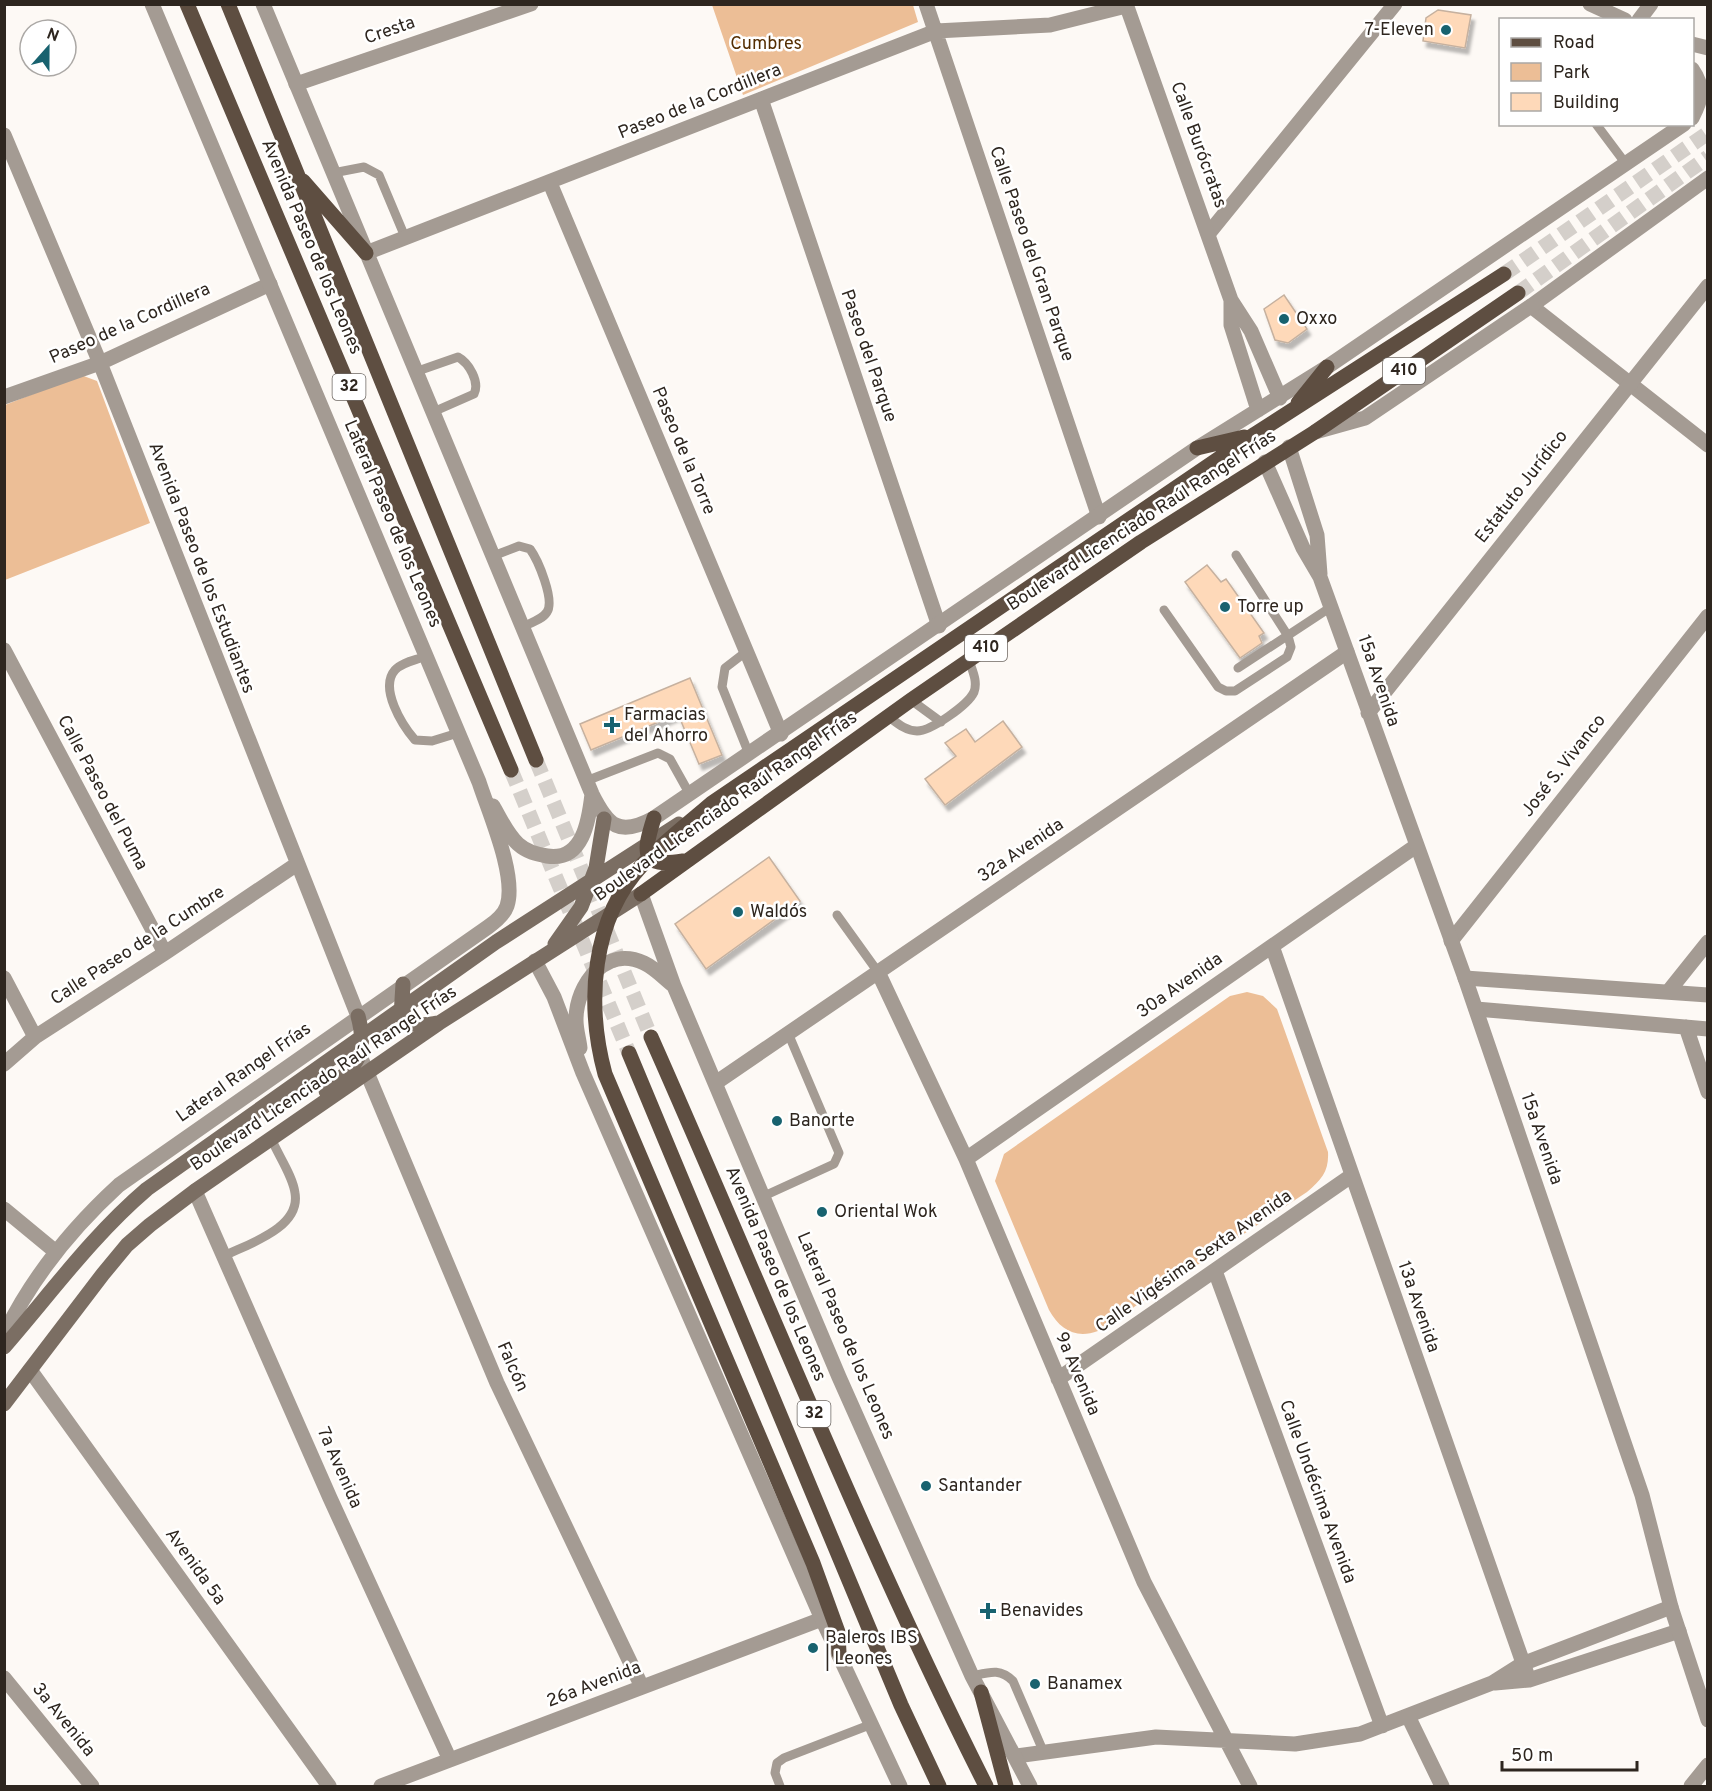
<svg xmlns="http://www.w3.org/2000/svg" width="1712" height="1791" font-family="Overpass,sans-serif">
	<style>
		.green { fill: #ecbe96 }
		.building { fill: #fed9b9; stroke: #c6b19f; stroke-width: 1.5; filter: url(#shadow) }
		.lines { fill: none; stroke-linecap: round; stroke-linejoin: round }
		.primary-tunnel { stroke: #d4cfca; stroke-width: 15; stroke-dasharray: 15 8; stroke-linecap: butt }
		.service { stroke: #a49b93; stroke-width: 9 }
		.minor { stroke: #a49b93; stroke-width: 15 }
		.tertiary { stroke: #a49b93; stroke-width: 15 }
		.secondary { stroke: #7b6e63; stroke-width: 15 }
		.primary { stroke: #5e4e41; stroke-width: 15 }
		.poi-dot { fill: #18626f; stroke: #fff; stroke-width: 2 }
		.labels { text-anchor: middle; dominant-baseline: central; stroke-width: 5; stroke-linejoin: round; paint-order: stroke }
		.shield { fill: #fff; stroke: #6d6762; stroke-width: 1.5 }
		.shield-label { font-size: 16px; font-weight: bold; fill: #2e261f }
		.poi-label { font-size: 18px; fill: #2e261f; stroke: #fff; text-anchor: start }
		.street-label { font-size: 18px; fill: #2e261f; stroke: #fff }
		.park-label { font-size: 18px; fill: #552e02; stroke: #fff }
	</style>
	<defs>
		<filter id="shadow"><feDropShadow dx="3.5" dy="6" stdDeviation="1.5" flood-color="#0004"/></filter>
	</defs>
	<rect width="100%" height="100%" fill="#fdf9f5"/>
	<path class="green" d="M712 5H913L918 22 743 95Z
		M81 375 97 381 150 523 5 580V405Z
		M1247 992 1263 996 1277 1009 1328 1152C1329 1171 1322 1179 1307 1192L1098 1331C1076 1339 1060 1330 1049 1310L995 1181 1004 1154 1230 996Z"/>
	<path class="building" d="M1438 10 1471 15 1465 48 1423 41 1426 18Z
		M1284 295 1307 329 1288 343 1275 340 1264 309Z
		M1207 565 1221 582 1226 579 1264 633 1259 636 1262 643 1240 658 1185 582Z
		M690 678 722 755 699 764 678 714 591 750 580 724Z
		M1003 721 1022 747 945 805 925 779 956 756 945 743 966 729 975 742Z
		M769 857 800 901 706 969 675 924Z"/>
	<g class="lines">
		<path class="primary-tunnel" d="M1504 274 1708 133
			M1518 293 1708 157
			M536 760 651 1037
			M511 770 629 1053"/>
		<path class="service" d="M1596 124 1626 164
			M333 173 364 167 379 175 405 237
			M415 372 458 357C469 363 480 382 474 394L433 412
			M493 556 519 546 530 549C538 560 555 600 547 612 542 620 530 623 522 627
			M1164 610 1218 687 1226 691H1235L1287 657 1291 647 1288 636 1236 555
			M747 651 725 668 722 687 749 754
			M426 656C417 660 402 662 395 670 379 688 402 725 415 740L432 741 458 733
			M1238 668 1331 607
			M911 700 941 722
			M889 717C897 723 906 731 917 731 931 731 968 705 974 692 978 681 972 670 969 660
			M586 781 658 753 670 759 689 793
			M837 915 878 972
			M764 1196 834 1164 839 1153 788 1033
			M224 1256C248 1244 301 1228 295 1193 293 1176 278 1155 271 1138
			M972 1676C990 1672 1000 1668 1013 1681L1044 1753
			M780 1786 775 1773 777 1763 784 1758 872 1724"/>
		<path class="minor" d="M926 4 1099 517
			M1639 20 1651 4
			M296 84 531 4
			M761 99 939 626
			M4 135 100 363 358 1016
			M550 183 781 734
			M1209 233 1395 4
			M366 253 936 31 1050 25 1126 6
			M1531 306 1708 445
			M4 397 100 363 270 284
			M4 650 165 953
			M1451 941 1708 616
			M1272 946 1529 1680
			M878 972 966 1159 1144 1582 1250 1786
			M4 978 35 1037
			M1465 978 1708 995
			M1668 992 1708 942
			M1476 1009 1708 1029
			M1686 1027 1708 1092
			M360 1056 497 1383 642 1687
			M4 1064 35 1037 165 953 297 864
			M717 1082 1347 652
			M966 1159 1416 846
			M195 1191 330 1498 450 1760
			M4 1209 56 1252
			M1215 1271 1382 1726
			M30 1370 329 1786
			M1058 1379 1351 1176
			M4 1678 92 1786
			M1495 1683 1529 1680 1679 1631
			M1408 1716 1442 1786
			M1016 1756 1156 1737 1295 1744 1360 1734 1492 1683 1522 1664 1671 1607
			M381 1786 822 1619
			M1691 1786 1708 1765"/>
		<path class="tertiary" d="M263 4 592 794C608 826 619 837 654 818L1197 448 1327 367 1684 124
			M1126 4 1231 300 1251 331 1280 398
			M1590 4 1625 20
			M1692 44 1708 48
			M1692 69C1705 88 1702 99 1692 118
			M1231 300V325L1258 410
			M1315 432 1365 418 1531 306 1708 178
			M1289 447 1317 535 1320 574
			M1265 462 1303 548 1320 577 1465 978 1642 1495 1671 1607 1708 1720
			M1368 713 1708 286
			M493 806C500 818 507 834 518 844 527 852 536 854 547 856 583 862 589 820 592 794
			M641 894 674 986 839 1377 972 1676 1030 1786
			M535 961 554 997 583 1073 822 1619 900 1786
			M580 1048C579 1039 576 1030 576 1020 576 984 606 945 644 963 655 968 665 979 674 986
			M4 1335C32 1277 72 1228 119 1185L488 927C495 922 504 915 507 906 517 876 489 813 479 782L152 4"/>
		<path class="secondary" d="M555 944 581 907 596 868 604 819
			M403 984 401 1016C412 1028 423 1025 438 1023
			M326 1091C355 1066 369 1057 358 1016
			M4 1347C51 1293 92 1236 147 1189L496 942 679 824
			M4 1404 103 1274 127 1245 150 1225 195 1191 439 1023 641 894"/>
		<path class="primary" d="M187 4 511 770
			M228 4 536 760
			M303 181 366 253
			M1298 403 1327 367
			M1197 448 1244 437
			M654 818C643 853 640 868 683 861
			M641 894 911 700 1141 542 1315 432 1518 293
			M651 1037C762 1287 863 1542 986 1786
			M629 1053 901 1705 939 1786
			M839 1653 838 1632 813 1563 605 1074C586 1004 591 919 643 864 664 842 689 823 712 803L1255 434 1504 274
			M981 1692 1006 1786"/>
	</g>
	<g class="poi-dot">
		<circle cx="1446" cy="30" r="6"/>
		<circle cx="1284" cy="319" r="6"/>
		<circle cx="1225" cy="607" r="6"/>
		<path d="M609 716h6v6h6v6h-6v6h-6v-6h-6v-6h6z"/>
		<circle cx="738" cy="912" r="6"/>
		<circle cx="777" cy="1121" r="6"/>
		<circle cx="822" cy="1212" r="6"/>
		<circle cx="926" cy="1486" r="6"/>
		<path d="M985 1602h6v6h6v6h-6v6h-6v-6h-6v-6h6z"/>
		<circle cx="813" cy="1648" r="6"/>
		<circle cx="1035" cy="1684" r="6"/>
	</g>
	<g class="labels">
		<g class="shield">
			<rect x="1383" y="358" width="42" height="26" rx="4.5"/>
			<rect x="332.5" y="374" width="33" height="26" rx="4.5"/>
			<rect x="965" y="635" width="42" height="26" rx="4.5"/>
			<rect x="797.5" y="1401" width="33" height="26" rx="4.5"/>
		</g>
		<g class="shield-label">
			<text x="1404" y="371">410</text>
			<text x="349" y="387">32</text>
			<text x="986" y="648">410</text>
			<text x="814" y="1414">32</text>
		</g>
		<g class="poi-label">
			<text x="1434" y="30" text-anchor="end">7-Eleven</text>
			<text x="1296" y="319">Oxxo</text>
			<text x="1237" y="607">Torre up</text>
			<text x="624" y="715">Farmacias<tspan x="624" dy="21">del Ahorro</tspan></text>
			<text x="750" y="912">Waldo´s</text>
			<text x="789" y="1121">Banorte</text>
			<text x="834" y="1212">Oriental Wok</text>
			<text x="938" y="1486">Santander</text>
			<text x="1000" y="1611">Benavides</text>
			<text x="825" y="1638">Baleros IBS<tspan x="825" dy="21">| Leones</tspan></text>
			<text x="1047" y="1684">Banamex</text>
		</g>
		<g class="street-label">
			<text transform="translate(390 31) rotate(-19)">Cresta</text>
			<text transform="translate(700 102) rotate(-22)">Paseo de la Cordillera</text>
			<text transform="translate(1198 145) rotate(70)">Calle Burócratas</text>
			<text transform="translate(311 247) rotate(67)">Avenida Paseo de los Leones</text>
			<text transform="translate(1031 254) rotate(71)">Calle Paseo del Gran Parque</text>
			<text transform="translate(130 324) rotate(-24)">Paseo de la Cordillera</text>
			<text transform="translate(868 356) rotate(71)">Paseo del Parque</text>
			<text transform="translate(683 451) rotate(67)">Paseo de la Torre</text>
			<text transform="translate(1522 487) rotate(-52)">Estatuto Jurídico</text>
			<text transform="translate(1142 521) rotate(-33)">Boulevard Licenciado Raúl Rangel Frías</text>
			<text transform="translate(392 524) rotate(67)">Lateral Paseo de los Leones</text>
			<text transform="translate(201 568) rotate(69)">Avenida Paseo de los Estudiantes</text>
			<text transform="translate(1378 681) rotate(71)">15a Avenida</text>
			<text transform="translate(1564 766) rotate(-52)">José S. Vivanco</text>
			<text transform="translate(102 793) rotate(62)">Calle Paseo del Puma</text>
			<text transform="translate(726 807) rotate(-35)">Boulevard Licenciado Raúl Rangel Frías</text>
			<text transform="translate(1021 851) rotate(-34)">32a Avenida</text>
			<text transform="translate(138 946) rotate(-33)">Calle Paseo de la Cumbre</text>
			<text transform="translate(1180 986) rotate(-35)">30a Avenida</text>
			<text transform="translate(244 1073) rotate(-35)">Lateral Rangel Frías</text>
			<text transform="translate(324 1079) rotate(-34)">Boulevard Licenciado Raúl Rangel Frías</text>
			<text transform="translate(1541 1139) rotate(71)">15a Avenida</text>
			<text transform="translate(1194 1262) rotate(-35)">Calle Vigésima Sexta Avenida</text>
			<text transform="translate(775 1274) rotate(67)">Avenida Paseo de los Leones</text>
			<text transform="translate(1418 1307) rotate(71)">13a Avenida</text>
			<text transform="translate(845 1336) rotate(67)">Lateral Paseo de los Leones</text>
			<text transform="translate(512 1367) rotate(66)">Falcón</text>
			<text transform="translate(1077 1374) rotate(67)">9a Avenida</text>
			<text transform="translate(339 1468) rotate(66)">7a Avenida</text>
			<text transform="translate(1317 1492) rotate(70)">Calle Undécima Avenida</text>
			<text transform="translate(195 1567) rotate(54)">Avenida 5a</text>
			<text transform="translate(594 1685) rotate(-21)">26a Avenida</text>
			<text transform="translate(63 1720) rotate(51)">3a Avenida</text>
		</g>
		<g class="park-label">
			<text x="766" y="44">Cumbres</text>
		</g>
	</g>
	<rect width="1712" height="1791" fill="none" stroke="#2e261f" stroke-width="12"/>
	<rect x="1499" y="18" width="195" height="108" fill="#ffffff" stroke="#aba8a5" stroke-width="1.5"/>
	<rect x="1511" y="38" width="30" height="9" fill="#5e4e41" stroke="#aba8a5" stroke-width="1.5"/>
	<text x="1553" y="48" font-size="18" fill="#2e261f">Road</text>
	<rect x="1511" y="63" width="30" height="18" fill="#ecbe96" stroke="#aba8a5" stroke-width="1.5"/>
	<text x="1553" y="78" font-size="18" fill="#2e261f">Park</text>
	<rect x="1511" y="93" width="30" height="18" fill="#fed9b9" stroke="#aba8a5" stroke-width="1.5"/>
	<text x="1553" y="108" font-size="18" fill="#2e261f">Building</text>
	<g transform="translate(48 48) rotate(21)"><circle r="28" fill="#ffffff" stroke="#aba8a5" stroke-width="1.5"/>
	<path d="M0-4.5L10 22L0 15L-10 22Z" fill="#18626f"/>
	<text y="-9" font-size="16" font-weight="bold" text-anchor="middle" fill="#2e261f">N</text>
	</g>
	<path d="M1502 1761v9h135v-9" fill="none" stroke="#2e261f" stroke-width="3"/>
	<text x="1511" y="1761" font-size="18" fill="#2e261f" stroke="#ffffff" stroke-width="4.5" paint-order="stroke">50 m</text>
</svg>
